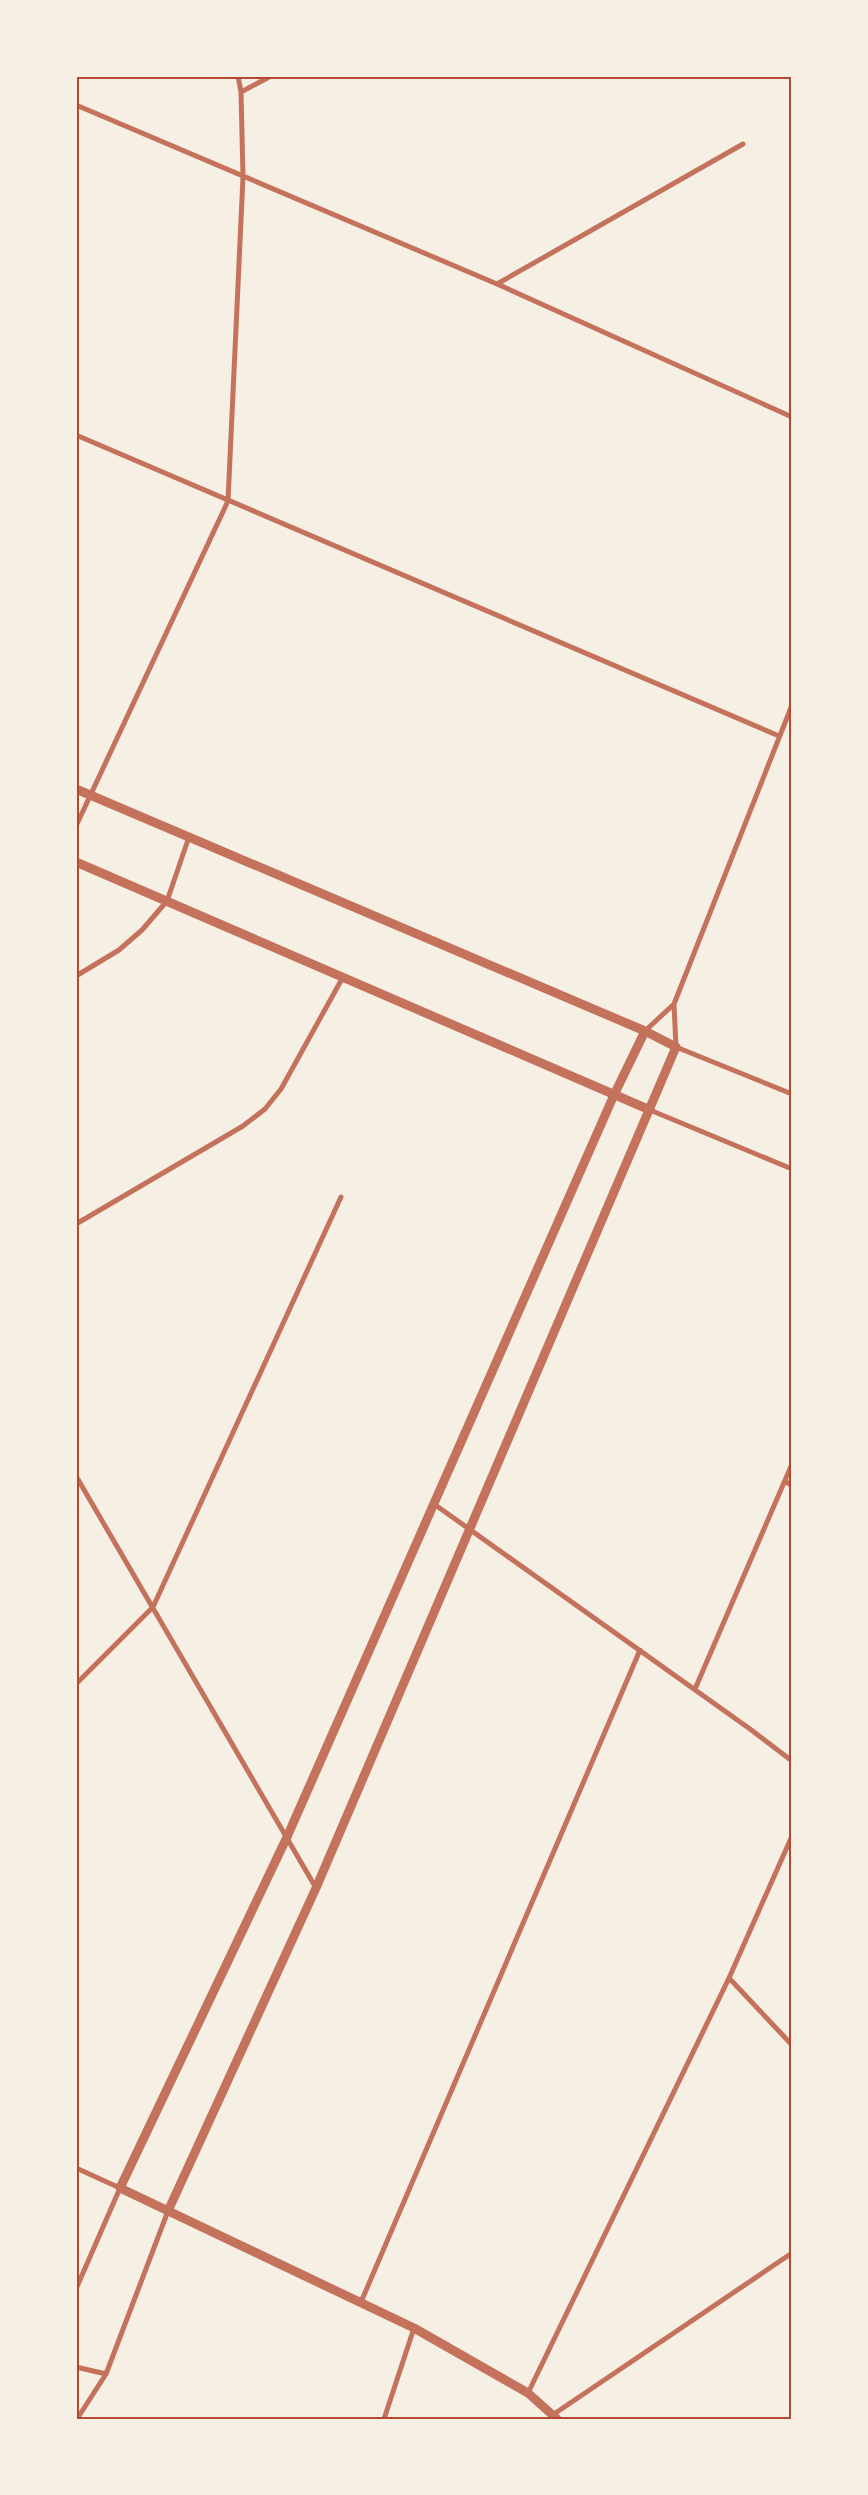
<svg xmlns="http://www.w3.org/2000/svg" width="868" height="2495" font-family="'IBM Plex Sans',sans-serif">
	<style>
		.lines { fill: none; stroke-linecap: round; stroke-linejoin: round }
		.minor { stroke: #c5725c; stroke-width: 5 }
		.tertiary { stroke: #c5725c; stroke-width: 9 }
		.neatline { fill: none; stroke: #b5482f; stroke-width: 2 }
	</style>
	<rect width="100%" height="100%" fill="#f6efe4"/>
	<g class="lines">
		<path class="minor" d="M241 92 271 76
			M76 105 497 284 792 417
			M497 284 743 144
			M76 435 779 736
			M792 705 674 1004 676 1047 792 1094
			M76 826 228 501 243 177 241 92 238 76
			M76 976 119 950 142 930 167 901 189 837
			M645 1031 674 1004
			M650 1110 792 1169
			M76 1224 243 1126 265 1109 281 1089 343 977
			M76 1476 316 1888
			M785 1481 792 1486
			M434 1504 750 1729 792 1761
			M76 1684 153 1607 341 1197
			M695 1689 792 1464
			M729 1978 792 2045
			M76 2168 120 2188 76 2289
			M361 2302 640 1650
			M76 2367 106 2374
			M528 2393 729 1978 792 1836
			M554 2414 792 2253
			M77 2419 106 2374 168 2211
			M384 2419 414 2328"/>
		<path class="tertiary" d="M76 789 645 1031 676 1047 316 1888 168 2211
			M76 862 650 1110
			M557 2419 528 2393 414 2328 120 2188 287 1837 614 1095 645 1031"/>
	</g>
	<rect width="868" height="2495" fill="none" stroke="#f6efe4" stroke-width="155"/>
	<rect x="78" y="78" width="712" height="2340" class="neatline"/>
</svg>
